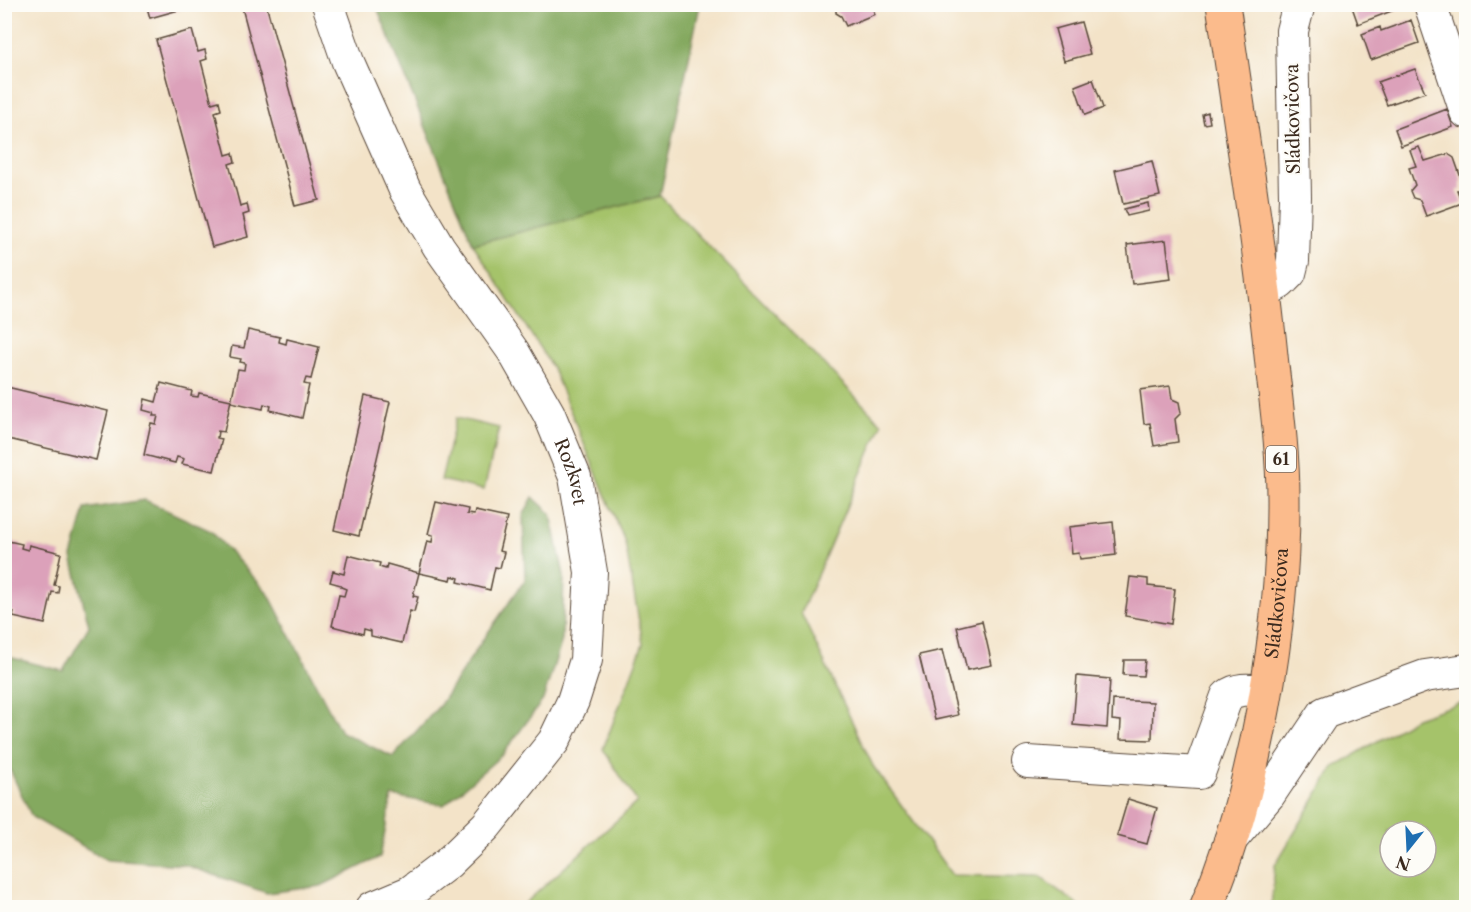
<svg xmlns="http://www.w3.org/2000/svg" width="1471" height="912" font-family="'Libre Caslon Text',serif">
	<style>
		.green { fill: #a5c36b; stroke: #707644; stroke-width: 1.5; fill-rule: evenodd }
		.forest { fill: #84a95f; stroke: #606a3e; stroke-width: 1.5 }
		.building { fill: #dca1ba }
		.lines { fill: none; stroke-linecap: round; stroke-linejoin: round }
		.minor-casing { stroke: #574638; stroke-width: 34 }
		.major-casing { stroke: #574638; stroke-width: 35 }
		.minor { stroke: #fff; stroke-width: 32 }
		.major { stroke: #fbbb8c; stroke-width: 33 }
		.labels { text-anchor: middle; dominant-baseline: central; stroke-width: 4.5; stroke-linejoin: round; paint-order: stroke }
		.shield { fill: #fdfcf7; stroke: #75695f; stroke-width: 1.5 }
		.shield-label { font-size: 16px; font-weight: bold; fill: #3b2a1e }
		.street-label { font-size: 18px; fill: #3b2a1e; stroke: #fdfcf7 }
	</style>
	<rect width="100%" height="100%" fill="#fdfcf7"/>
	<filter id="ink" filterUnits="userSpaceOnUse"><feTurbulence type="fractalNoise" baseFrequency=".0167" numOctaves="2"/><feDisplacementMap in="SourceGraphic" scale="12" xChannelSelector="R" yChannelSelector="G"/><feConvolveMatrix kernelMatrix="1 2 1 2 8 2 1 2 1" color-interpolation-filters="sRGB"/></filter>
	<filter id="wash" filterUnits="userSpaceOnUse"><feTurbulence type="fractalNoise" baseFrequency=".008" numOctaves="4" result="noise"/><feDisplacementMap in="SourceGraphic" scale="24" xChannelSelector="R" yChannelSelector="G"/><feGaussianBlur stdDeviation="1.35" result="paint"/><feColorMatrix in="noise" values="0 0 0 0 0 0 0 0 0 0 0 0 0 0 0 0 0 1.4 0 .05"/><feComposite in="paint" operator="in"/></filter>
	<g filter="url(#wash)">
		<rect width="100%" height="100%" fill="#f3e3c8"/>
		<path class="green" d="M660 196 882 424 801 613 873 766 952 875 1040 877 1081 907H521L637 802 603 749 643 644 625 542 552 367 473 244Z
			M456 418 499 428 484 490 441 480Z
			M1466 701V907H1271L1275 865 1334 767 1416 718ZM1390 831H1426V867H1390Z"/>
		<path class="forest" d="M376 5H700L660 196 473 244Z
			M533 497 551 514 564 575 562 640 543 700 503 754 444 805 392 796 380 857 321 886 267 893 185 865 107 860 32 817 5 759V656L63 671 89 626 72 557 85 509 145 500 211 531 268 593 341 732 393 757 440 705 482 641 525 580 523 516Z"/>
		<g id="blocks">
			<path class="building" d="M146 4H185L186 8 150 18Z
				M241 4H266L319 200 295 206Z
				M836 4H871L875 14 846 26 841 16 836 13Z
				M1351 4H1407V5L1358 24Z
				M1411 20 1419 43 1371 60 1362 34 1380 27 1381 31Z
				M1081 22 1090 54 1064 61 1055 29Z
				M192 30 198 52 205 50 207 59 201 61 212 103 219 101 221 110 215 112 226 155 233 153 235 162 229 164 240 206 247 204 249 213 243 215 248 237 212 247 156 40Z
				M1415 69 1425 92 1387 105 1378 82Z
				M1093 79 1103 108 1085 115 1075 86Z
				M1447 109 1453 127 1401 146 1395 129Z
				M1208 112 1210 123 1204 124 1202 114Z
				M1419 147 1425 161 1448 154 1454 158 1461 178V190H1457L1462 203 1426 216 1420 200 1413 198 1410 191 1415 185 1409 168 1416 166 1410 150Z
				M1152 161 1160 196 1123 204 1115 170Z
				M1148 203 1149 211 1127 216 1124 209Z
				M1166 240 1171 279 1132 284 1127 245Z
				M248 330 280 337 279 342 286 344 287 339 319 347 311 379 306 378 304 384 309 385 302 418 270 410 271 406 264 404 263 409 231 402 238 369 244 370 245 363 240 362 241 359 230 357 231 351 232 346 244 348Z
				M161 383 192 391 191 396 198 397 199 393 231 400 224 432 218 431 217 438 222 439 214 471 182 464 184 459 177 457 175 463 144 455 151 423 156 424 158 416H153L154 413 143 410 144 404 145 399 156 402Z
				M1170 386 1172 399 1179 402 1181 413 1175 419 1178 442 1154 446 1150 423 1144 424 1140 390Z
				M7 387 108 411 96 460 4 438V398Z
				M365 396 390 402 359 536 334 530Z
				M436 502 468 509 467 514 474 515 475 511 507 518 499 551 504 552 500 568 495 567 490 590 458 582 459 578 452 576 451 580 419 573 427 541 432 542 433 535 428 534Z
				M1113 522 1116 555 1080 559 1079 553 1072 554 1069 527Z
				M4 540 22 544 21 548 28 550 29 545 61 553 54 585 59 586 58 593 52 592 45 624 13 617 14 612 7 611 4 618Z
				M348 555 380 563 379 567 386 569 387 564 419 573 413 596 418 597 414 612 410 611 402 643 371 636V631L364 629 363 634 332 626 339 595 344 596 346 589 341 587V585L330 582 333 571 344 574Z
				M1130 577 1148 579V586L1175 589 1171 624 1125 616Z
				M982 621 992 665 967 670 957 627Z
				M942 650 958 715 935 720 919 655Z
				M1124 660H1145L1143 676 1123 675Z
				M1077 676 1110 679 1107 728 1073 725Z
				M1113 700 1153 702 1152 740 1120 739 1121 721 1112 720Z
				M1128 799 1157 808 1147 844 1117 836Z"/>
		</g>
	</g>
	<g filter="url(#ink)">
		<use href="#blocks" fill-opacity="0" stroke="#574638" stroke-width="1.5"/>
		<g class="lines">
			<g class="minor-casing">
				<g id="minor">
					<path id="s1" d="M328 4 348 62 405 190 439 247 513 351 549 414 575 477 591 572 586 660 573 701 554 741 486 826 448 863 410 892 372 908"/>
					<path d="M1430 4 1466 112"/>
					<path d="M1264 292 1280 283 1290 273 1293 261 1295 197 1292 31 1299 4"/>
					<path d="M1028 762 1199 773 1227 696C1239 687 1251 690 1266 691"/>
					<path d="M1230 841 1269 795 1324 713 1425 676 1466 670"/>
				</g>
			</g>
			<g class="major-casing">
				<g id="major">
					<path id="s2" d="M1206 908C1256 788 1284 628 1283 498 1283 454 1277 409 1272 365 1260 244 1240 124 1223 4"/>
				</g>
			</g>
			<use href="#minor" class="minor"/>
			<use href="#major" class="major"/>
		</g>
	</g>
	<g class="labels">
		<rect class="shield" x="1266" y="446" width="30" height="26" rx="4.5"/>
		<g class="shield-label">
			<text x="1281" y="459">61</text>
		</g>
		<g class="street-label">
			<text transform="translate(1293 119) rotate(-91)">Sládkovičova</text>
			<text stroke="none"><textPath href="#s1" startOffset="530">Rozkvet</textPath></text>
			<text stroke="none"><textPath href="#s2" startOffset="314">Sládkovičova</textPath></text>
		</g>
	</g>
	<rect width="1471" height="912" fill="none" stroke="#fdfcf7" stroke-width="24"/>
	<g transform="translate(1408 849) rotate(198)"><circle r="28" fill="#fdfcf7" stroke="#afa8a0" stroke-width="1.5"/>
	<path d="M0-4.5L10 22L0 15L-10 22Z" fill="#1f6fb2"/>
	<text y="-9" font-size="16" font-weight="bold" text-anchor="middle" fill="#3b2a1e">N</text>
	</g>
</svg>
